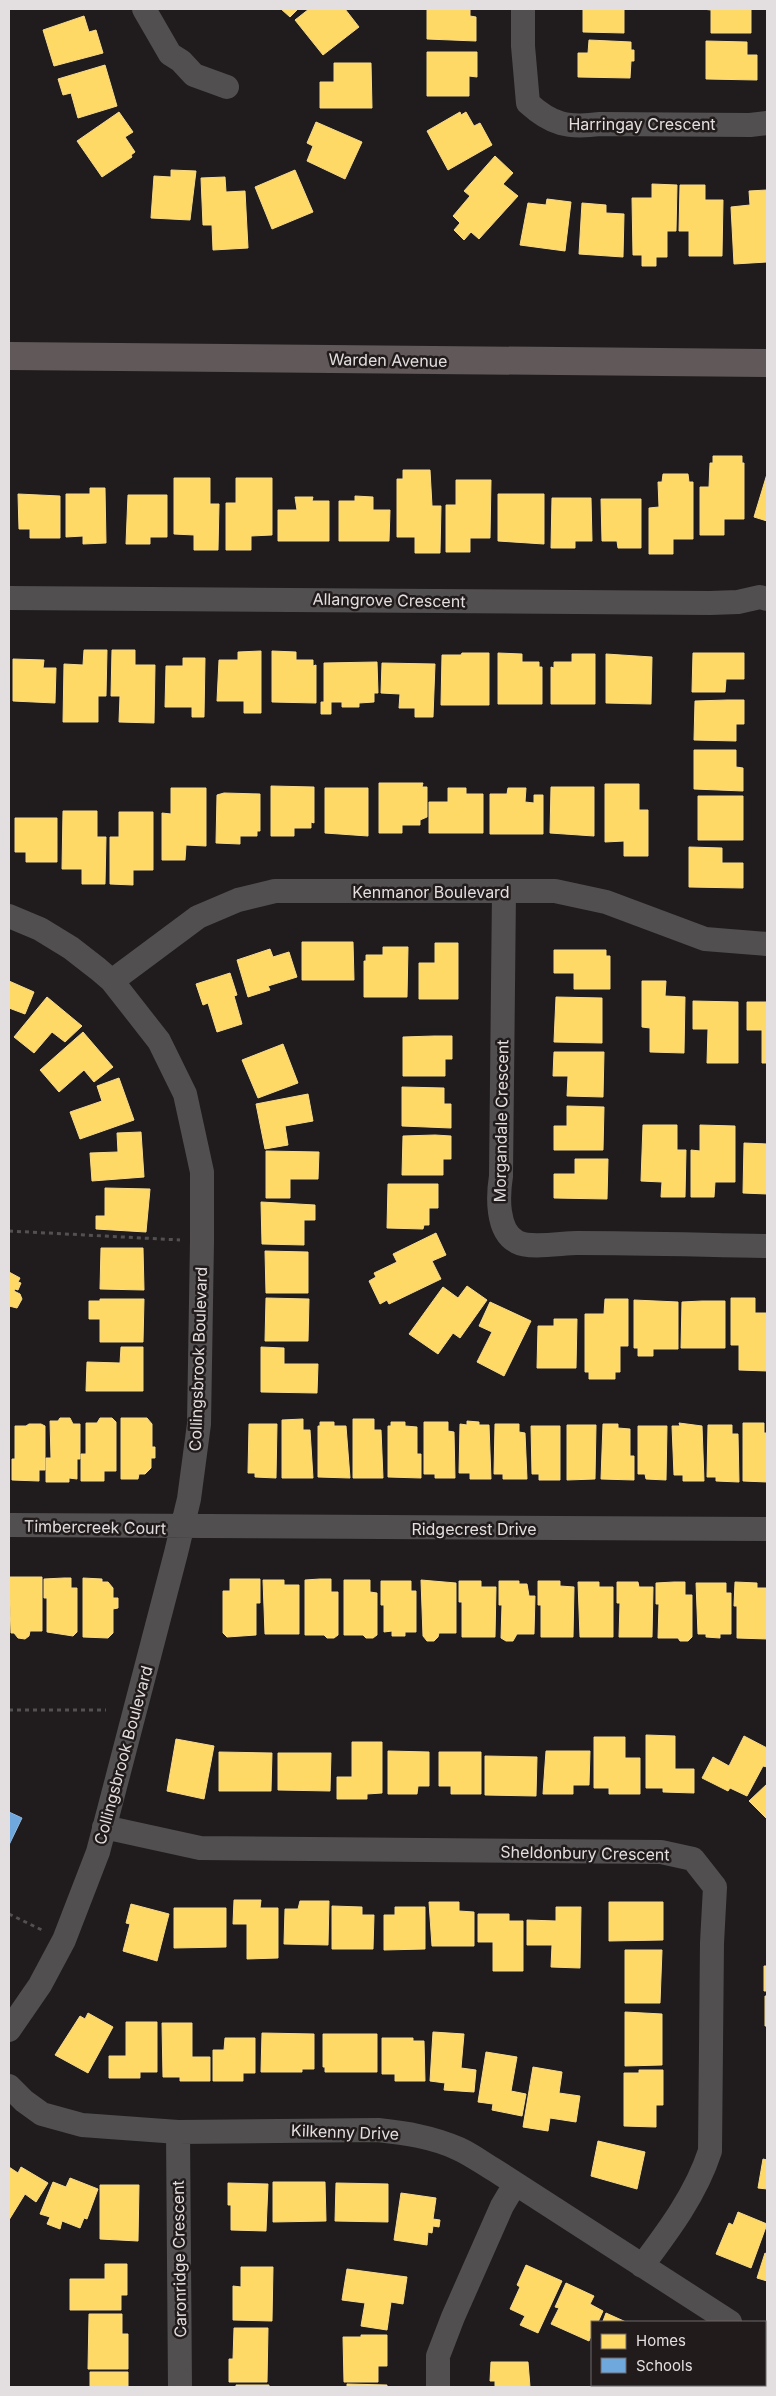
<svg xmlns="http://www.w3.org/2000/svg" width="776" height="2396" font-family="Inter,sans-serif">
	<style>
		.homes { fill: #ffd966; stroke: #f7da8a }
		.schools { fill: #6fa8dc; stroke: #92b8dd }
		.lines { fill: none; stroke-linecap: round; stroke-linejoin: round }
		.path { stroke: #535051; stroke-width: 3; stroke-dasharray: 4 4; stroke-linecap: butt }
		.minor { stroke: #524f50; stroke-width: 24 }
		.major { stroke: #605859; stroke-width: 28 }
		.labels { text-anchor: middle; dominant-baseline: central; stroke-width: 5; stroke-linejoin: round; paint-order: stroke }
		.street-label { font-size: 16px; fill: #e3dedf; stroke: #211b1c }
	</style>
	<rect width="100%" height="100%" fill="#201c1d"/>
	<path class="homes" d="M281 9H298L290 17Z
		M309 9H345L359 27 323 55 295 20Z
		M427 9H470V16L476 17V41L427 39Z
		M583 9H624V33L583 32Z
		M702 9H751V33H711V10Z
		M84 16 89 32 96 30 103 53 54 66 43 30Z
		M589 40 631 42V50H634V61H631L630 78 578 77V53H588Z
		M706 41 747 42V55H757V80L706 79Z
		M427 52H477V77L469 76V96H427Z
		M334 63H371L372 108H320V82H334Z
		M105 65 117 106 78 118 71 93 63 95 58 79Z
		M119 112 133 132 125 137 135 152 131 155 132 157 102 177 77 141Z
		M460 112 461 115 466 112 474 126 480 123 492 145 448 170 427 131Z
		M316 122 362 142 345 179 307 161 313 146 307 143Z
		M495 156 513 173 503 184 518 196 479 239 471 232 464 240 454 230 460 223 453 216 470 196 464 191Z
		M171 170 196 171 190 220 151 218 154 176 171 177Z
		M295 170 313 212 272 229 255 187Z
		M225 177 226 192 245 191 248 248 213 250 212 225H203L201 178Z
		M652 184 677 185 676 231H667V257H656V266H642V255H633L632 198H652Z
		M680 185H705V200H723L722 256H689V231H679Z
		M767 190V262L734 264 731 207 750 205 749 191Z
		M547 199 571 202 565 251 520 245 528 203 546 205Z
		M582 203 606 205V213L624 214 623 257 579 254Z
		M713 456H742V463H744V519H724V535H700V487H709L710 463H713Z
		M403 470H430L432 506H441L440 553H415V537H397V479H403Z
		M663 474H688L689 482H693V539H673V554H649V508L659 507 658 482H662Z
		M767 474V521L754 517Z
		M174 478H210V504H219L218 550H194V535L174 534Z
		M236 478H272V535L251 536V550H226V503H236Z
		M456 480H491L490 538H470V552H446V505H456Z
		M90 488H105L106 543 83 544V536L66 537V494H90Z
		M18 494 60 496V538H30V529H19Z
		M498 494H544V544L498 541Z
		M128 495H167V537H150V544H126Z
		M355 496 373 497V510H390L389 541H339V501H355Z
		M295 497H313L312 501H329V541H278V510H297Z
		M552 498H591L592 541H575V548H551Z
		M601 499H641V548H618L617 541H602Z
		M84 650H107L106 696H98V722H63L64 664 83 665Z
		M112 650H135V665H155L154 723 119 722 120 696H111Z
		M261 651V713H244V701H217L219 660H238V652Z
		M272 651 296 652V660H313V666L316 665V703L272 702Z
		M462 653H489V705H441L442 655H461Z
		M498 653 522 654V662H539V667H542V704H498Z
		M693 653H744V679H726L725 692H692Z
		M572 654H595V704H551V667L554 668V662H572Z
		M606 654 652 657 651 704 606 703Z
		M183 658H205L204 717H192V707H165L166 666H183Z
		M13 659 44 660 43 668H56L55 703 13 701Z
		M377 662 378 693H374V702L359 703V707H342V702H331V714H321V702H324V663Z
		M382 663 435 664 433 717H415V708H399L400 694 381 693Z
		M727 700H744V724H736V741L694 740 695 701Z
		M694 750H736V767L743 768V791L694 789Z
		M379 783H423L422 787H427V817L420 820V825H402V833H379Z
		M605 784H639V810H648V856H624V841L605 842Z
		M271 786 314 787V823L311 822V828H294V836H271Z
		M551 787H594V836L550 833Z
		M171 788H206V846L186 845 185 860H162V813L171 814Z
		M325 788H368V836L325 833Z
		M448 788H466V794H483V833H429V802H448Z
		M508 788H526L525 802 534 803V795H543V834H490V794H507Z
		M224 793 260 794V831H257V836H240V844L216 843 217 795Z
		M698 796H743V840H698Z
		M63 811H97V837H106L105 884H82V869H62Z
		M119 812H153V870H133V885L110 884V837H119Z
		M15 818H57V862H26V852H15Z
		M689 847 722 848V863H743V888L689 887Z
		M302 942H353L354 980H302Z
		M435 943H458V999H419V963H435Z
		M383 947H408L407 997H364V961H366V955H383Z
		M270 949 273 957 289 952 297 977 268 986 270 990 248 997 237 960Z
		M554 950H606V956H610V989H574V973H554Z
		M230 973 237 995 234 996 242 1024 217 1032 208 1003 203 1005 196 984Z
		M9 981 34 992 25 1014 9 1008Z
		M642 981H666L665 996 685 997 684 1053 650 1052V1028L642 1027Z
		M47 997 82 1026 65 1042 52 1032 34 1053 14 1037Z
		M556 997 602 998V1043L554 1042Z
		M693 1001 738 1002V1063H707L708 1029H693Z
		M747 1002H767V1063H762V1030H747Z
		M83 1032 113 1067 94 1082 84 1070 59 1092 40 1070Z
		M434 1036H452V1059H445V1076H403V1037Z
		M283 1044 298 1083 258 1098 242 1060Z
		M554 1052H604L603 1097 567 1096 568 1076H553Z
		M119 1078 134 1120 80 1139 70 1112 102 1101 97 1086Z
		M402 1087 444 1088V1104H451V1128L402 1126Z
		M308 1094 313 1121 285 1126 288 1145 265 1149 256 1104Z
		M567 1106 604 1107 603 1150H554V1126H567Z
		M643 1125H677V1150H686L685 1197H661L662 1182 641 1181Z
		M700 1125 735 1126V1182H715L714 1197H691V1150L700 1151Z
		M141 1132 144 1177 92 1181 90 1153 118 1152 117 1133Z
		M435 1135 451 1136V1159H443V1175H402L403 1136Z
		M744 1143 767 1144V1194L743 1193Z
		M266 1151 319 1152 318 1179H290V1198H266Z
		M575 1159H608L607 1199 554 1198V1174H575Z
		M388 1184H438V1208H429V1225H424L423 1229 387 1228Z
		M105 1188 150 1189 146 1232 96 1229V1216H105Z
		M261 1202 315 1205V1220H304V1245L262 1244Z
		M436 1233 446 1255 432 1261 441 1279 389 1304 387 1300 380 1304 369 1281 376 1277 374 1273 397 1262 393 1254Z
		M101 1248H143L144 1290 100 1289Z
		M265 1251 308 1252V1293H266Z
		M9 1272 20 1278 18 1282 21 1283 18 1290 15 1289 14 1291 20 1294 22 1299 17 1308 9 1306Z
		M467 1286 487 1300 460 1338 453 1333 438 1354 409 1334 443 1287 458 1298Z
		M266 1298 309 1299 308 1341H265Z
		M731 1298H755V1313H767V1371L739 1370V1345H731Z
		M100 1299H144L143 1342H100V1319H89V1301H100Z
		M605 1299H628V1346H620V1372H615V1379H589V1372H585V1314H604Z
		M634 1300 678 1302V1349H653V1356H638V1348H634Z
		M702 1301H725V1348H681L682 1302Z
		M490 1302 531 1321 504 1376 477 1362 492 1332 479 1326Z
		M554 1319H577L576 1368H537L538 1326H554Z
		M121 1347H143V1391H86L87 1362 120 1363Z
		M261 1347 284 1348V1364H318L317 1393 261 1392Z
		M60 1418H70L73 1424H80V1459H77V1479L69 1478V1482H46V1458H51L50 1421H58Z
		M100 1418H112L116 1422V1471H104V1481H81V1454H86V1423H97Z
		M121 1418H147L152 1424V1447H155V1458H151V1468L145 1474H139L138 1479H121Z
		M303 1419V1430H310L313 1478H282V1420Z
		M353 1419H374V1430H381L383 1478H353Z
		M467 1421 479 1422V1425H489L491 1479H470V1473H459L460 1424 467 1425Z
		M320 1422H334V1426H346L350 1478 318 1477V1426H320Z
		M391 1422H405V1426L417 1427V1454H421V1478L388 1477V1426H391Z
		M424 1422H448V1431L454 1432 455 1478H435V1474H424Z
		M679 1423 702 1426 704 1481H683V1475H674L672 1426H680Z
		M743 1423H764V1433H767V1482L743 1481Z
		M29 1424H41L45 1426V1470H39V1481L12 1480V1459H15V1426H26Z
		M249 1424H277L276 1478 255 1477V1473H248Z
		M495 1424H519V1432L525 1433 527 1479H503V1474H494Z
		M603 1424H618V1428L630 1429V1456H634V1480L601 1479Z
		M567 1425H596L595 1479 567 1480Z
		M708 1425H732V1434H738L739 1482 716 1481V1477H707Z
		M531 1426H560V1480H539V1474H532Z
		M638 1426H667L666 1480 646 1479 645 1474H638Z
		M9 1577H42V1631H30L29 1636 25 1639 18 1638 14 1633H11Z
		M64 1578H71V1588H77V1632L73 1636 47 1632V1598H44V1579Z
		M83 1578 102 1579V1582H108L113 1588V1598H118V1608L113 1609V1633L108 1638 83 1637Z
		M230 1579H260V1603H256V1635L227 1637 223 1633V1591H230Z
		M320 1579H331V1592H338V1635L334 1638H327L324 1635H305V1580Z
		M263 1580H284V1585H299V1634H265Z
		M344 1580H370V1592L377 1593V1635L373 1638H366L363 1635H344Z
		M421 1580 456 1583V1633H439L438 1637 434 1641H427L423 1636Z
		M381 1581H411V1591H416V1632H405V1636H392V1631L384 1632V1605H381Z
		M459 1581H481V1587H496L495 1637H462V1602H459Z
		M499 1581H519V1584H527L529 1596H535L534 1634H517L513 1641H506L501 1638 502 1605H499Z
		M538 1581H560V1586L574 1587 573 1637H541V1605H538Z
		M578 1582H599V1587H613V1637H580Z
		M617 1582H638L639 1587H653L652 1637H619L620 1603H617Z
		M674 1582H685V1595H692V1637L688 1641H680L678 1638H658L659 1604H656V1583Z
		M735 1582 757 1583V1588H767V1639L737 1638V1606H734Z
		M696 1583H726V1593H731V1634H720V1638L706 1637V1634H698Z
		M646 1735 675 1736V1769H694V1793L663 1792V1788H646Z
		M744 1736 767 1748V1767L763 1766 747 1796 730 1788 728 1791 702 1778 713 1757 729 1766Z
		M594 1737H625V1758H640V1794H609V1788H594Z
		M176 1739 214 1746 204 1799 167 1791Z
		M352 1742H382V1793L367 1794V1799H337V1777H352Z
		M388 1751 429 1752V1786H418L417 1794H388Z
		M546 1751H590L589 1785H573V1794H543Z
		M219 1752 272 1753 271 1791H219Z
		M439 1752H481V1794H451V1786H439Z
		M278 1753H331L330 1791 278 1790Z
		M485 1756 537 1757 536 1796 485 1795Z
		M767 1784V1819L749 1801Z
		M234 1900H261L260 1908H278V1958L247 1959V1924H233Z
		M300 1901H329L328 1945 284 1944 285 1909H298Z
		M429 1902H459V1911L474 1912V1946H432Z
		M609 1902H663V1940L609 1941Z
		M131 1904 169 1914 157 1961 123 1951 130 1924 126 1923Z
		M332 1906 362 1907V1915H374L373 1949H332Z
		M395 1907H425V1949L384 1950V1915H395Z
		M556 1907H581L580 1968 551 1967 552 1945H527V1920L556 1921Z
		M174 1908H226V1947L174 1948Z
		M478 1914H509V1921H523V1971H493V1942H478Z
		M625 1950H662L660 2003H625Z
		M764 1966H767V1991H764Z
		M765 1996H767V2026H765Z
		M625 2012 662 2014V2065L625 2066Z
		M88 2013 113 2027 88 2073 55 2055 80 2016 85 2019Z
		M126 2022H157V2072H140V2078H109V2056H126Z
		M162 2023H192V2057H210V2081H180V2077H163Z
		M433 2032 464 2034 461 2068 476 2070 474 2092 444 2090 445 2083 430 2081Z
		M262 2033 314 2034V2069H302V2072H261Z
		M323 2034H377V2072H325V2067H323Z
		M225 2038H255V2073H243V2081H213V2050H224Z
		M382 2038H413V2041H424L425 2081H395V2074H382Z
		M486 2052 517 2057 511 2091 526 2094 522 2116 492 2110 493 2104 478 2102Z
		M533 2067 562 2072 559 2093 580 2096 576 2122 550 2118 548 2131 523 2127Z
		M639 2070H663V2105H656V2127L624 2126V2073H639Z
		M598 2141 645 2152 637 2189 591 2176Z
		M763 2159 767 2160V2189L758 2188Z
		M9 2167 18 2173 21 2167 48 2183 36 2202 25 2194 9 2220Z
		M70 2178 98 2189 87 2219 84 2218 80 2228 62 2221 60 2229 47 2224 50 2217 40 2214 53 2182 66 2187Z
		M273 2182H325L326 2221 273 2222Z
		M228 2183 268 2184 266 2231 231 2230V2205H228Z
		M336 2183 388 2184V2222L335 2221Z
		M100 2185H139L138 2241 100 2239Z
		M401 2193 436 2198 433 2219 440 2220 439 2227 433 2226 432 2233 428 2232 427 2245 394 2240Z
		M738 2212 767 2224 751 2268 716 2254 729 2223 733 2225Z
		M765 2253 767 2254V2281L757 2278Z
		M105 2264H127V2295H121V2310H70V2279H105Z
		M526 2265 562 2281 538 2333 520 2325 525 2316 510 2309 520 2287 517 2285Z
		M241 2267H273L272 2321 233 2320V2286L241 2287Z
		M347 2269 407 2277 403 2304 391 2302 387 2330 361 2326 365 2303 342 2300Z
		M566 2283 594 2296 590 2304 603 2311 598 2322H592V2334L589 2341 551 2324 559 2308 555 2307Z
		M606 2313 626 2322H605L603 2321Z
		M89 2314H122V2334H128V2369H88Z
		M234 2328H268L267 2382H229V2359H233Z
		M361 2335H387V2366H378V2382H344L343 2337H361Z
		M491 2362H528L530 2387H495V2381H490Z
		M90 2372H128V2387H90Z
		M347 2384 387 2385V2387H347Z
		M236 2385H269V2387H236Z
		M638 2385H677V2387H638Z"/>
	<path class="schools" d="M9 1812 22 1818 9 1845Z"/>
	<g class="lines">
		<path class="path" d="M9 1231 180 1240
			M9 1710H106
			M9 1914 44 1931"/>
		<path class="minor" d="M144 9 170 54 181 61 194 75 227 87
			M523 9V46L528 103C552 125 568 128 600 124L750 125 767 123
			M9 598 710 603 738 602 760 597 767 599
			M504 892 501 1176C498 1195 496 1231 517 1242 530 1249 562 1243 577 1243 641 1243 704 1245 767 1246
			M9 916 40 929 71 948 98 969 112 981 159 1041 185 1094 197 1149 202 1172V1241L199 1424 189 1499 176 1553 98 1852 64 1940 40 1985 9 2030
			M112 981 198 917 238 900 275 891H555L606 902 705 939 767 944
			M9 1525 767 1529
			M104 1827 200 1848 661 1852 693 1859 715 1887 712 1943 710 2151C696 2194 669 2230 642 2266
			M9 2086 24 2101 42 2114 82 2125 178 2132 378 2130C405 2133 433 2137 459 2149 472 2155 484 2164 496 2171L730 2322
			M178 2132 180 2387
			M765 2338 767 2339
			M438 2387V2356L453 2317 502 2206 515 2184
			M725 2387 726 2385"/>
		<path class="major" d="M9 356 767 363"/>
	</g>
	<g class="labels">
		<g class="street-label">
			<text x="642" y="124">Harringay Crescent</text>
			<text transform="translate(388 360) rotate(1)">Warden Avenue</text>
			<text transform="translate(389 600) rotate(1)">Allangrove Crescent</text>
			<text x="431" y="892">Kenmanor Boulevard</text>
			<text transform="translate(501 1121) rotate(-89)">Morgandale Crescent</text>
			<text transform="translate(198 1359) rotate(-88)">Collingsbrook Boulevard</text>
			<text transform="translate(95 1527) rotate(1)">Timbercreek Court</text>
			<text x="474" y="1529">Ridgecrest Drive</text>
			<text transform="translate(123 1755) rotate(-75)">Collingsbrook Boulevard</text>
			<text transform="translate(585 1853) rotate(1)">Sheldonbury Crescent</text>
			<text transform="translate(345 2132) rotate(2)">Kilkenny Drive</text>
			<text transform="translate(179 2259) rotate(-91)">Caronridge Crescent</text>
		</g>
	</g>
	<rect width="776" height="2396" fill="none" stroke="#e3dedf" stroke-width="20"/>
	<rect x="591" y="2321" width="175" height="65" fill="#211b1c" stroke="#6f696a"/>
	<rect x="601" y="2334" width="25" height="15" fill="#ffd966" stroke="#6f696a"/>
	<text x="636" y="2346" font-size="15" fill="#e3dedf">Homes</text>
	<rect x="601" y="2358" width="25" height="15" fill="#6fa8dc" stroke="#6f696a"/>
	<text x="636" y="2371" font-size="15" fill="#e3dedf">Schools</text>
</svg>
